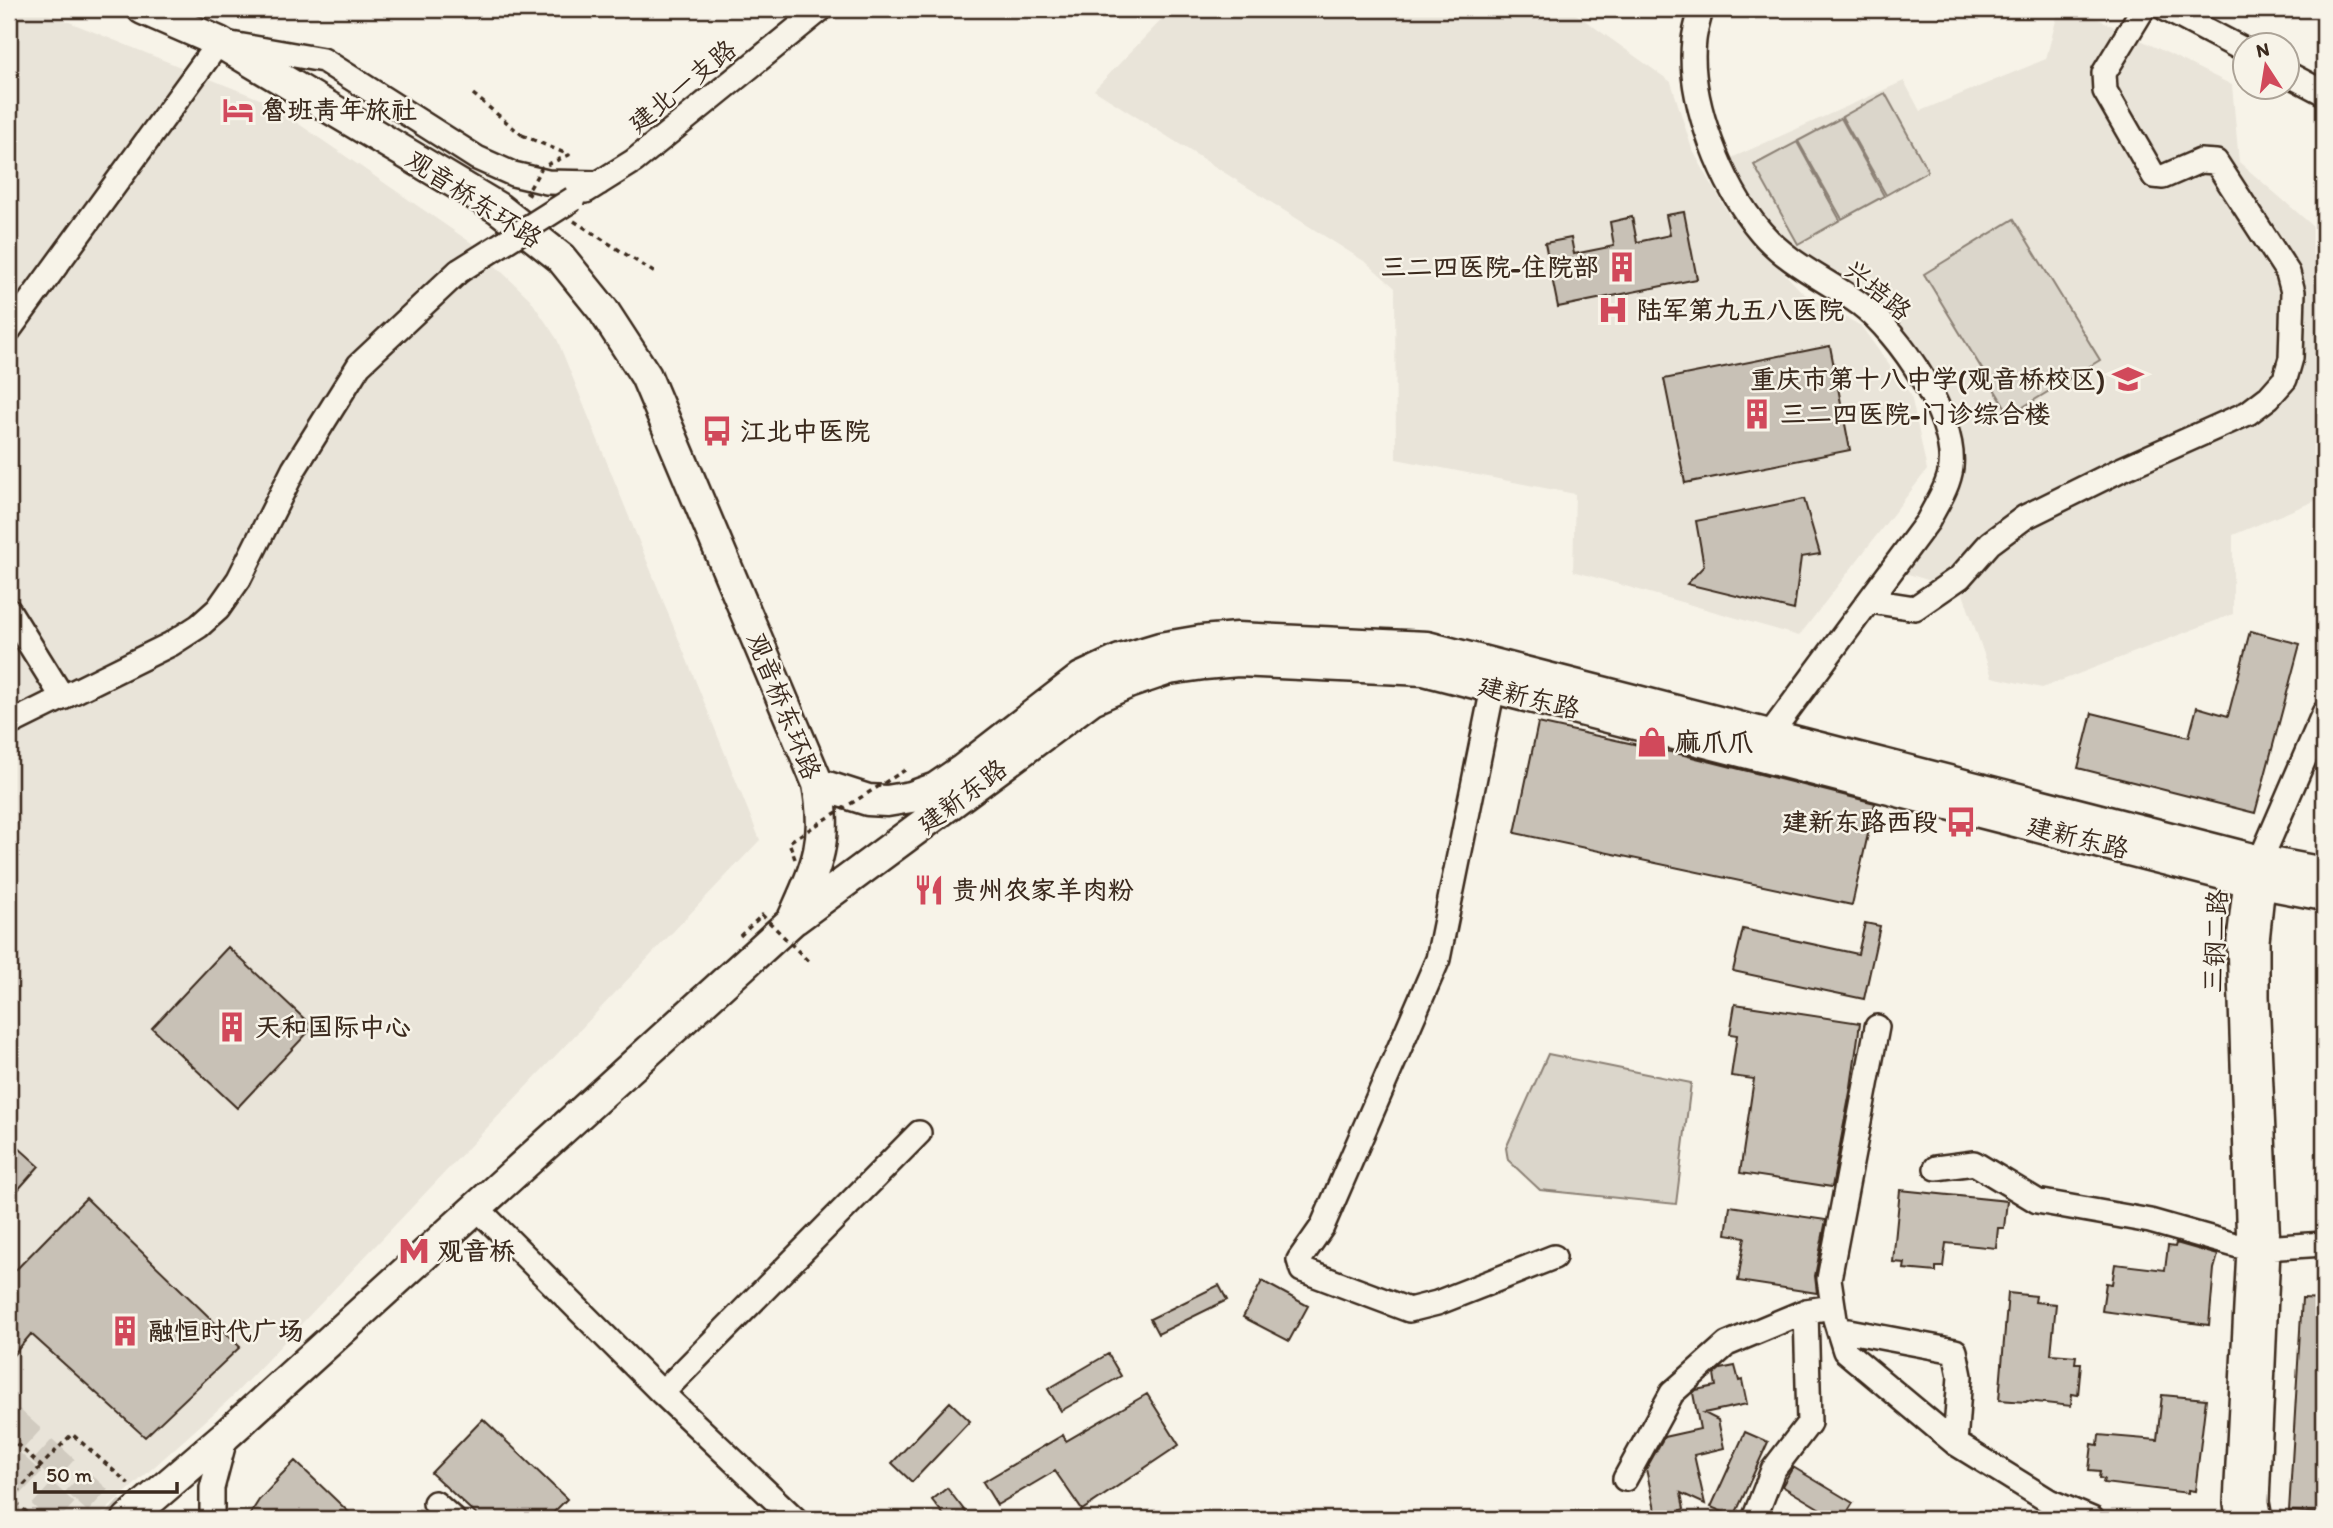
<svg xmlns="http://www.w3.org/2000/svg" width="2333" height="1528" font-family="Itim,'LXGW WenKai TC',sans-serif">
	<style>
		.built { fill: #e9e4d9 }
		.green { fill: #dbd6cb; stroke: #8b8074; stroke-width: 2 }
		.building { fill: #c8c1b6; stroke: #3b2a1e; stroke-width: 2 }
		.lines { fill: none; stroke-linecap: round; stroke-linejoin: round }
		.major-tunnel { stroke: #d1cbc0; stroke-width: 30; stroke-dasharray: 30 15; stroke-linecap: butt }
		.minor-casing { stroke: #3b2a1e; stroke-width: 28 }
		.major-casing { stroke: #3b2a1e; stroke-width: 35 }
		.path { stroke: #3b2a1e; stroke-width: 3.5; stroke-dasharray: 5 5; stroke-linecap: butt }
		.minor { stroke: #f7f3e8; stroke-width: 23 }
		.major { stroke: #f7f3e8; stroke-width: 30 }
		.minor-bridge-casing { stroke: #3b2a1e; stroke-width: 28; stroke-linecap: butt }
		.path-bridge { stroke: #3b2a1e; stroke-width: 3.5; stroke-dasharray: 5 5; stroke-linecap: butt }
		.minor-bridge { stroke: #f7f3e8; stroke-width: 23 }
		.labels { text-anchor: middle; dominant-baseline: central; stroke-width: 5; stroke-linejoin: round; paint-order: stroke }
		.street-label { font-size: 26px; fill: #3b2a1e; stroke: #f7f3e8 }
		.poi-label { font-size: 26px; font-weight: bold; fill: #3b2a1e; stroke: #f7f3e8; text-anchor: start }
	</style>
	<rect width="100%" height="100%" fill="#f7f3e8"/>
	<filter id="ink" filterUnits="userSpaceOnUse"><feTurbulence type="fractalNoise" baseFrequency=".0143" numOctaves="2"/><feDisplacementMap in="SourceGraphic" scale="14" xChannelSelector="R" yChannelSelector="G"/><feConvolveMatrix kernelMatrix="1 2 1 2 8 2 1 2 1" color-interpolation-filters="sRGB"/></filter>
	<g filter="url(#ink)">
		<path class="built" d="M9 9H37L267 102 473 244 530 299 557 339 760 840 232 1397 96 1519H9Z
			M1172 9H1569L1671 82 1692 149 1729 215 1803 293 1861 326 1911 395 1927 470 1799 636 1573 571 1575 494 1396 459 1395 288 1367 263 1094 90Z
			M2059 9H2078L2232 85 2239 162 2313 226 2324 231V497L2233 535V614L2042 688 1992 677 1962 591 1902 572 1934 525 1952 414 1800 253 1771 227 1748 197 1729 159 1904 81 1920 111 2046 59Z"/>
		<path class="green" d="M1885 93 1928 171 1886 195 1842 117Z
			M1841 118 1884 196 1842 219 1798 141Z
			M1797 142 1840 220 1798 244 1754 165Z
			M2014 219 2100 360 2010 415 1924 274Z
			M1548 1054 1691 1083 1676 1204 1540 1190 1508 1160 1506 1148Z"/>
		<path class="building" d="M1684 212 1697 279 1558 307 1545 243 1571 238 1574 254 1614 246 1610 222 1632 217 1637 242 1670 235 1666 215Z
			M1830 346 1850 450 1685 483 1664 379Z
			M1804 499 1820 554 1801 557 1794 610 1687 584 1704 566 1696 521Z
			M2250 631 2300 644 2255 813 2078 768 2092 713 2189 737 2197 707 2228 716Z
			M1538 723 1684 755 1875 803 1852 905 1515 833Z
			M1865 923 1880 926 1864 999 1733 971 1743 929 1858 954Z
			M228 947 313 1027 237 1108 152 1028Z
			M1735 1004 1860 1023 1851 1087 1832 1187 1740 1173 1754 1079 1731 1076 1737 1035 1730 1034Z
			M9 1139 39 1166 9 1200Z
			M1900 1190 2007 1201 2004 1228H1998L1996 1248 1946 1243 1943 1267H1936V1272L1904 1269 1905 1263 1893 1262Z
			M86 1198 240 1347 145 1437 31 1334 9 1360V1277Z
			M1730 1206 1826 1220 1815 1276 1817 1293 1738 1281 1745 1237 1726 1234Z
			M2176 1243 2218 1255 2214 1269 2209 1325 2102 1311 2106 1283 2112 1284 2115 1264 2165 1270 2168 1246 2175 1247Z
			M1262 1281 1308 1306 1289 1341 1243 1317Z
			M1219 1285 1227 1300 1158 1334 1150 1319Z
			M2008 1293 2036 1296 2035 1302 2056 1304 2051 1354 2076 1356 2075 1363H2081L2078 1395 2072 1394 2071 1406 2027 1401 2026 1402 1999 1400Z
			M2302 1298 2324 1299V1513L2289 1511Z
			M1108 1354 1121 1376 1061 1411 1048 1389Z
			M1735 1366 1739 1381 1742 1380 1747 1404 1704 1413 1718 1420 1724 1448 1694 1455 1705 1504 1681 1493 1684 1509 1681 1510 1683 1519H1657L1646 1469 1664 1437 1700 1429 1693 1393 1696 1390 1716 1386 1714 1374 1720 1369Z
			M1147 1394 1179 1445 1082 1510 1055 1471 997 1505 983 1482 1063 1435 1066 1441Z
			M2162 1395 2206 1399 2195 1491 2188 1490V1493L2103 1483 2104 1479 2099 1478 2100 1471 2089 1470 2092 1444 2098 1445 2099 1435 2157 1440Z
			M950 1402 970 1421 912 1482 892 1463Z
			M483 1419 567 1499 547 1519H481L431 1473Z
			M1745 1432 1768 1442 1734 1517 1711 1507Z
			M295 1461 356 1519H247L259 1500 277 1481 276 1480Z
			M1793 1467 1853 1503 1843 1519H1837L1782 1486Z
			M947 1488 971 1519H947L932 1500Z"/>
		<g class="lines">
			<path class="major-tunnel" d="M9 1420 118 1519
				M9 1463 70 1519"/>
			<g class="minor-casing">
				<path id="minor" d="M1701 9C1699 19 1695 30 1694 40 1687 100 1723 188 1761 232 1788 264 1827 280 1860 304 1899 333 1956 417 1951 467 1949 486 1936 505 1928 521L1762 745
					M2166 9 2246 51
					M2288 74 2324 93
					M586 191 634 161 821 9
					M9 330 219 42 323 60 477 158 513 174 547 182 599 183
					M1870 601 1915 608 1960 577 1990 543 2025 517 2120 470 2248 413 2269 397 2285 379 2291 358 2293 292 2288 273 2216 162 2200 161 2163 177 2154 176 2105 91 2104 73 2143 9
					M9 611 63 698
					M1493 688 1438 959 1322 1227 1299 1260 1302 1270 1409 1310 1437 1303 1554 1257
					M9 724 171 644 199 626 218 609 239 579 294 469 359 365 459 271
					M1877 1027 1829 1279 1835 1319 1845 1351 1955 1443 2049 1501 2092 1519
					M1936 1168 1974 1163 2037 1201 2150 1221 2249 1249 2324 1244
					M477 1208 662 1393 795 1519
					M1838 1329 1955 1351 1960 1376 1955 1443
					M662 1393 919 1133
					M1625 1479 1672 1393 1727 1344 1806 1311 1833 1307
					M435 1503 453 1519
					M212 1519V1488L226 1435
					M1754 1519 1773 1470 1809 1423 1806 1311
					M2238 1519 2236 1503 2249 1249 2239 940 2246 880 2260 861 2324 713
					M2260 1519 2257 1502 2268 1249 2257 996V941L2263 884 2261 868"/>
			</g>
			<g class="major-casing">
				<path id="major" d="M818 784 868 800 887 801 911 797 936 788 961 771 1081 678 1120 660 1160 648 1201 641 1237 638 1427 647 2260 861 2324 873
					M795 919 1092 699 1128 683 1169 669 1204 664 1238 661 1424 670 2246 880 2324 895
					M128 1519 226 1435 792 921C816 867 829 844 818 784L646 376 603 310 561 258 498 208 219 42 143 9"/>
			</g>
			<path class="path" d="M473 94 522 135
				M574 221 655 273
				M9 1437 41 1466 72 1434 129 1484
				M35 1519 11 1499 41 1466"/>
			<use href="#minor" class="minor"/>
			<use href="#major" class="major"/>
			<g class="minor-bridge-casing">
				<path id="minor-bridge" d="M459 271 573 199"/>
			</g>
			<path class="path-bridge" d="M522 135 569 155 542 167 527 193 535 198
				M795 859 789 842 905 770
				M740 936 762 915 808 961"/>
			<use href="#minor-bridge" class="minor-bridge"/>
		</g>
	</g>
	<defs>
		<g id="hotel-bare" transform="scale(2.415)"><path d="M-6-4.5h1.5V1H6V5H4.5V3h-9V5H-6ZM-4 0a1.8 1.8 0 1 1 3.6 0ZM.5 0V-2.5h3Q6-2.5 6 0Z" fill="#d1495b" stroke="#f7f3e8" stroke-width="2.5" paint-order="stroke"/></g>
		<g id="building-bare" transform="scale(2.415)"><path d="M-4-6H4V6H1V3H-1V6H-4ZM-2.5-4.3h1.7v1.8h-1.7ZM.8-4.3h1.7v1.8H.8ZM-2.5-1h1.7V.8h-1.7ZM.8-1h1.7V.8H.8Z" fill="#d1495b" stroke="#f7f3e8" stroke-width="2.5" paint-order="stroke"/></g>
		<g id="hospital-bare" transform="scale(2.415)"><path d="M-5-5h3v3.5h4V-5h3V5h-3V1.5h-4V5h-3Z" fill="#d1495b" stroke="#f7f3e8" stroke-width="2.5" paint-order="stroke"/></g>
		<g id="school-bare" transform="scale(2.415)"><path d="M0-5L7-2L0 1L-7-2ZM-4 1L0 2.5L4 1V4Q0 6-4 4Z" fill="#d1495b" stroke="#f7f3e8" stroke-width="2.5" paint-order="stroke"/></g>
		<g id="bus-bare" transform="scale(2.415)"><path d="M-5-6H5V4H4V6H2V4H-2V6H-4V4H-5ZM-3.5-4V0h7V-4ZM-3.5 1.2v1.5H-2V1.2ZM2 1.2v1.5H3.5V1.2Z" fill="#d1495b" stroke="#f7f3e8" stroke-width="2.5" paint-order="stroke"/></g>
		<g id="shop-bare" transform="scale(2.415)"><path d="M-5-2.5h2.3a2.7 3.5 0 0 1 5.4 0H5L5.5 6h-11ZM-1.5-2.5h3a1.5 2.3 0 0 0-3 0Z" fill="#d1495b" stroke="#f7f3e8" stroke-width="2.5" paint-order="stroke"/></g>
		<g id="restaurant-bare" transform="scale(2.415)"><path d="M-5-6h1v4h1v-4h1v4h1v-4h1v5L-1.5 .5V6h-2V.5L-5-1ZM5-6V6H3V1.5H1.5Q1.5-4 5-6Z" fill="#d1495b" stroke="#f7f3e8" stroke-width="2.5" paint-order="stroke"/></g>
		<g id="metro-bare" transform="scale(2.415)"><path d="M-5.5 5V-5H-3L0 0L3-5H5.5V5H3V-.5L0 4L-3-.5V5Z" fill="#d1495b" stroke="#f7f3e8" stroke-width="2.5" paint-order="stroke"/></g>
	</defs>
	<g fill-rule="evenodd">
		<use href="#hotel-bare" x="238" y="110"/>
		<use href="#building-bare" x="1622" y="267"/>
		<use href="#hospital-bare" x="1613" y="310"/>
		<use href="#school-bare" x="2128" y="379"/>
		<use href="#building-bare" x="1757" y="414"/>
		<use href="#bus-bare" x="717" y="431"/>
		<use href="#shop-bare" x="1652" y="742"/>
		<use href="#bus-bare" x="1961" y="822"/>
		<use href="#restaurant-bare" x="929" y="890"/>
		<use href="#building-bare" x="232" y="1027"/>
		<use href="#metro-bare" x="414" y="1251"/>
		<use href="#building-bare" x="125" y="1331"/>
	</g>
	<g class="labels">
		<g class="street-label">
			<text transform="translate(682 86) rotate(-39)">建北一支路</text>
			<text transform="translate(474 199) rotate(33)">观音桥东环路</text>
			<text transform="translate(1878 290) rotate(40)">兴培路</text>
			<text transform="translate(1529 697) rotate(14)">建新东路</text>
			<text transform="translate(784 706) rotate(68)">观音桥东环路</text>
			<text transform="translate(962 796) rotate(-37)">建新东路</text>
			<text transform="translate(2078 837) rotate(14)">建新东路</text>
			<text transform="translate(2215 941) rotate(-87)">三钢二路</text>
		</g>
		<g class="poi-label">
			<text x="261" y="110">魯班青年旅社</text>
			<text x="1599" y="267" text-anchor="end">三二四医院-住院部</text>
			<text x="1636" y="310">陆军第九五八医院</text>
			<text x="2105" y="379" text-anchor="end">重庆市第十八中学(观音桥校区)</text>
			<text x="1780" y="414">三二四医院-门诊综合楼</text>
			<text x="740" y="431">江北中医院</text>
			<text x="1675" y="742">麻爪爪</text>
			<text x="1938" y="822" text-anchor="end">建新东路西段</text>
			<text x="952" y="890">贵州农家羊肉粉</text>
			<text x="255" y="1027">天和国际中心</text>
			<text x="437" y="1251">观音桥</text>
			<text x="148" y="1331">融恒时代广场</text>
		</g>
	</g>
	<rect width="2333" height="1528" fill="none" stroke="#f7f3e8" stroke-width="35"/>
	<rect x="18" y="18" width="2298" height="1493" fill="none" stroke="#3b2a1e" stroke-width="2.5" filter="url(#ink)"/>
	<g transform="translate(2266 66) rotate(348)"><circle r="33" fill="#f7f3e8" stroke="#aca397" stroke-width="2"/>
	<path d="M0-5L12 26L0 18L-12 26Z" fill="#d1495b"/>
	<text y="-10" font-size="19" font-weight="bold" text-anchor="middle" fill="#3b2a1e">N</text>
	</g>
	<path d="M35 1482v10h142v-10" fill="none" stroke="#3b2a1e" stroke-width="3.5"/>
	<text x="46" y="1482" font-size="21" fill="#3b2a1e" stroke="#f7f3e8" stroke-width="5" paint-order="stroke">50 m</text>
</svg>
